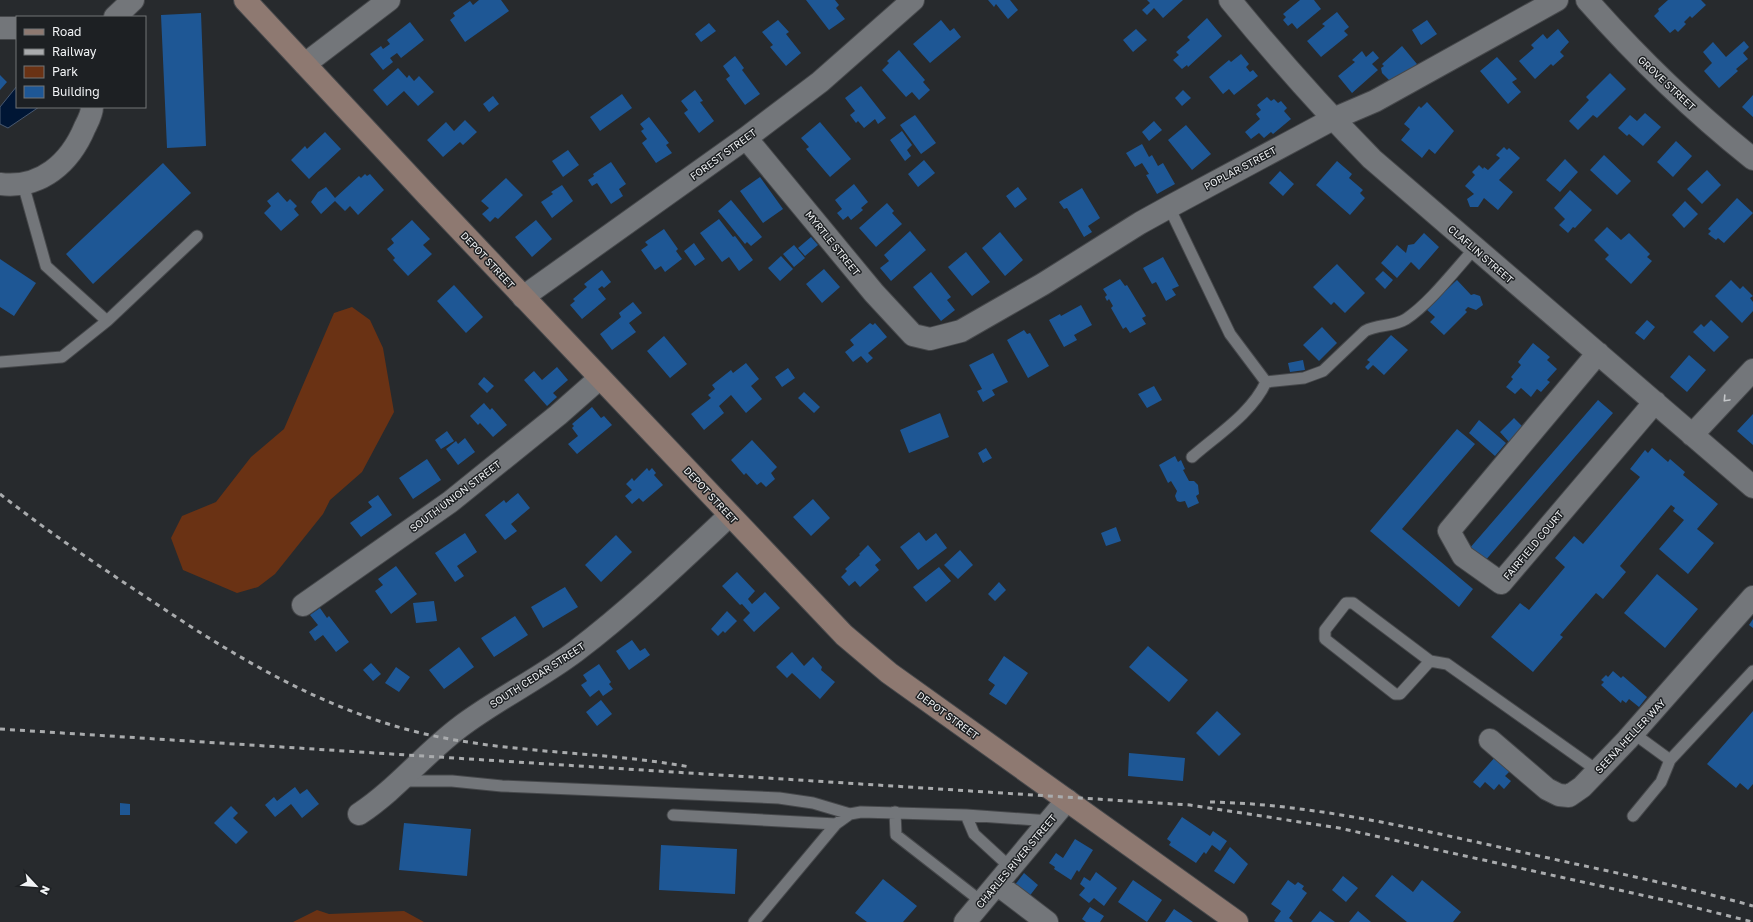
<svg xmlns="http://www.w3.org/2000/svg" width="1753" height="922" font-family="'Golos Text',sans-serif">
	<style>
		.green { fill: #6a3214 }
		.water { fill: #001635; stroke: #48586f }
		.building { fill: #1e5795 }
		.lines { fill: none; stroke-linecap: round; stroke-linejoin: round }
		.service-casing { stroke: #46484b; stroke-width: 13 }
		.minor-casing { stroke: #46484b; stroke-width: 24 }
		.secondary-casing { stroke: #46484b; stroke-width: 24 }
		.service { stroke: #73767a; stroke-width: 11 }
		.minor { stroke: #73767a; stroke-width: 22 }
		.secondary { stroke: #8e7971; stroke-width: 22 }
		.rail { stroke: #a9abad; stroke-width: 3; stroke-dasharray: 5 5; stroke-linecap: butt }
		.oneway { stroke: #c5c7ca }
		.labels { text-anchor: middle; dominant-baseline: central; stroke-width: 3; stroke-linejoin: round; paint-order: stroke }
		.street-label { font-size: 10px; fill: #f1f3f5; stroke: #1d2023 }
	</style>
	<rect width="100%" height="100%" fill="#272a2d"/>
	<path class="green" d="M352 307 370 320 383 348 394 412 362 472 330 500 323 514 275 574 258 587 237 593 183 570 171 538 182 516 216 502 251 457 284 429 334 313Z
		M317 910 329 914 404 911 424 922H293Z"/>
	<path class="water" d="M17 86V107H39L8 128 0 124V107Z"/>
	<path class="building" d="M479 0H501L509 11 465 42 450 20 455 16 453 13 470 1 473 5Z
		M806 0H835L839 5 836 8 845 19 829 30Z
		M988 0H1010L1018 10 1008 19 996 4 994 7Z
		M1147 0H1183L1163 18 1154 8 1147 15 1142 10 1150 3Z
		M1300 0H1314L1321 9 1297 29 1292 23 1288 26 1283 20 1286 17 1283 14Z
		M1668 0H1701L1706 5 1692 18 1690 16 1684 22 1686 24 1678 32 1675 29 1670 33 1654 16 1659 11 1658 9Z
		M1337 12 1349 27 1344 31 1348 35 1321 57 1307 41 1325 26 1322 24Z
		M201 13 206 146 167 148 161 15Z
		M1207 18 1222 36 1188 67 1187 65 1182 69 1173 60 1179 55 1176 52 1190 40 1187 37Z
		M778 20 789 32 786 34 801 53 786 66 770 47 773 45 762 32Z
		M941 20 950 31 954 28 961 37 930 63 913 44Z
		M1427 20 1437 34 1421 45 1412 30Z
		M410 22 424 40 401 58 397 53 390 58 393 62 383 70 370 54 381 46 383 49 390 44 387 40Z
		M709 23 716 31 701 42 695 34Z
		M1136 29 1147 40 1133 52 1123 40Z
		M1558 29 1569 42 1560 52 1564 56 1553 66 1551 64 1535 79 1519 61 1534 48 1531 45 1543 34 1547 39Z
		M1744 41 1749 47 1743 53 1748 59 1736 69 1738 71 1719 88 1704 71 1712 63 1703 52 1713 42 1726 57Z
		M1402 46 1417 64 1393 84 1382 73 1381 68 1384 66 1382 64Z
		M899 50 925 80 923 82 930 90 919 100 912 92 906 97 882 70 889 63 887 61Z
		M1362 51 1366 57 1373 51 1379 58 1372 64 1378 70 1352 93 1338 76 1355 62 1352 60Z
		M1241 54 1249 64 1246 67 1250 72 1253 70 1258 76 1234 95 1229 89 1223 94 1209 77 1229 60 1231 62Z
		M735 56 744 68 742 70 760 94 745 105 726 79 730 76 723 66Z
		M1497 57 1517 79 1512 82 1521 92 1508 104 1480 71Z
		M398 68 407 78 409 75 414 81 419 76 434 92 418 106 404 91 387 106 373 90Z
		M1610 73 1626 89 1597 118 1593 115 1578 130 1569 121 1589 100 1586 97Z
		M0 75 7 82 0 90Z
		M861 86 886 118 878 124 875 119 864 128 858 121 856 123 850 115 855 111 845 98Z
		M695 90 703 101 700 102 714 121 699 133 684 113 688 110 681 101Z
		M1183 90 1191 98 1182 106 1175 98Z
		M622 94 632 108 600 131 590 117Z
		M1753 95V117L1742 107Z
		M493 96 499 104 489 112 483 104Z
		M1267 97 1271 101 1274 99 1278 103 1281 101 1287 108 1284 111 1291 119 1273 134 1271 132 1264 138 1259 133 1251 139 1245 132 1260 119 1256 114 1261 110 1257 105Z
		M1427 102 1454 131 1435 154 1429 149 1422 158 1401 140 1410 129 1404 124 1419 106 1421 108Z
		M1645 113 1661 127 1643 146 1629 134 1627 136 1618 128 1630 115 1637 121Z
		M915 115 936 143 921 154 900 125Z
		M649 117 669 143 666 145 672 153 656 163 642 143 647 139 641 131 644 129 640 124Z
		M465 120 477 132 463 145 460 142 443 157 427 140 446 122 454 131Z
		M1154 121 1162 130 1149 141 1142 132Z
		M820 122 851 159 830 177 806 149 809 147 801 138Z
		M1186 125 1211 154 1192 170 1168 140Z
		M902 131 912 145 907 150 911 156 905 161 890 140Z
		M325 132 341 149 309 179 291 160 305 146 307 149Z
		M1676 141 1692 156 1673 177 1657 162Z
		M1142 144 1149 157 1152 155 1158 166 1163 163 1175 184 1157 194 1146 175 1149 174 1142 163 1135 167 1126 153Z
		M1504 147 1507 150 1509 148 1520 158 1499 180 1513 192 1498 210 1484 198 1478 207H1470L1467 199 1474 194 1465 186 1475 175 1472 172 1479 165 1483 169 1484 167 1488 170 1500 158 1496 155Z
		M568 150 579 165 563 177 552 161Z
		M1604 155 1631 181 1617 195 1590 170Z
		M1565 159 1578 172 1560 192 1546 180Z
		M924 160 935 173 918 187 908 174Z
		M1337 161 1352 174 1349 178 1363 190 1360 193 1365 198 1350 215 1316 185Z
		M611 162 626 184 619 189 623 196 611 204 597 183 592 186 588 180 594 176 593 174Z
		M163 163 191 193 93 284 66 254Z
		M1707 170 1721 185 1702 204 1687 189Z
		M1280 171 1294 184 1283 196 1269 183Z
		M365 174 367 176 370 174 384 190 358 215 350 206 345 211 335 201 321 214 311 202 318 192 326 187 335 198 359 176 361 178Z
		M760 177 783 209 763 223 740 191Z
		M506 178 523 195 498 219 495 217 490 222 482 214 489 208 481 201Z
		M854 184 868 202 861 208 863 210 851 220 848 216 843 220 837 213 842 209 835 200Z
		M562 185 573 201 552 218 541 202 553 194 551 192Z
		M1018 187 1027 199 1015 208 1006 196Z
		M1082 188 1100 218 1088 226 1092 232 1084 237 1067 208 1064 209 1059 202Z
		M1570 190 1592 210 1575 228 1573 227 1568 233 1559 225 1565 219 1554 208Z
		M278 192 287 202 290 199 297 206 294 209 299 215 281 231 264 213 271 206 267 201Z
		M1737 198 1753 213 1724 243 1718 238 1716 240 1708 234 1711 231 1708 229Z
		M731 200 762 237 751 246 747 242 745 244 718 211Z
		M1685 201 1698 214 1684 228 1672 215Z
		M887 203 894 211 892 213 902 224 876 247 859 228Z
		M719 219 733 237 735 236 753 260 739 271 729 257 722 262 700 233Z
		M412 220 430 239 423 245 432 254 408 276 393 260 395 258 387 249 394 243 391 239Z
		M536 220 552 239 532 257 515 237Z
		M1607 227 1621 240 1629 233 1650 254 1647 257 1652 261 1631 284 1605 259 1609 255 1594 240Z
		M664 229 678 249 676 251 682 259 665 272 661 266 655 270 641 250 648 245 645 242Z
		M910 231 926 250 891 281 880 268 889 261 884 255Z
		M1000 232 1023 260 1005 276 982 248Z
		M1424 233 1439 247 1419 270 1411 262 1397 278 1381 263 1397 245 1406 253 1408 245 1414 244Z
		M811 237 818 245 805 256 798 248Z
		M694 243 705 259 695 266 684 251Z
		M794 245 805 258 794 267 783 254Z
		M966 252 990 282 972 296 948 267Z
		M781 256 793 269 780 281 768 268Z
		M1163 257 1179 286 1172 289 1176 295 1166 301 1156 282 1152 284 1143 268Z
		M0 259 36 283 14 316 0 307Z
		M1337 264 1365 293 1345 313 1334 302 1331 305 1313 287Z
		M824 269 840 287 822 303 806 284Z
		M602 270 611 282 604 288 602 286 598 289 606 299 582 319 570 305 575 301 573 299 587 287 584 284Z
		M1383 271 1393 280 1385 289 1375 279Z
		M931 272 951 297 947 300 955 310 941 321 913 287Z
		M1120 279 1125 286 1127 285 1146 316 1142 318 1146 324 1130 333 1126 327 1123 329 1111 308 1113 306 1109 299 1107 301 1105 297 1107 295 1103 289Z
		M1457 280 1471 295 1474 294 1480 296 1483 305 1476 310 1468 307 1465 310 1467 312 1444 335 1430 322 1435 317 1426 309Z
		M1731 280 1740 289 1743 286 1753 296 1750 298 1753 302V311L1742 323 1715 296Z
		M454 285 483 317 466 333 437 301Z
		M633 302 642 313 629 323 636 332 612 350 600 334 621 317 619 313Z
		M1081 305 1092 325 1074 335 1077 340 1064 347 1049 320 1060 314 1061 316Z
		M1647 320 1655 327 1644 340 1635 333Z
		M1711 320 1729 337 1714 352 1693 332 1701 324 1704 327Z
		M870 323 873 325 875 323 887 337 868 353 873 358 867 363 861 356 853 362 845 352 854 345 850 340Z
		M1322 327 1337 343 1319 361 1303 345Z
		M1024 330 1027 334 1030 333 1049 366 1028 378 1007 340Z
		M1391 335 1408 350 1384 375 1373 365 1368 370 1365 367 1370 362 1367 360Z
		M664 336 687 364 670 378 647 351Z
		M1533 343 1550 357 1547 360 1557 369 1547 380 1550 382 1541 392 1537 389 1531 397 1521 388 1515 394 1506 387 1513 379 1511 377 1521 365 1518 362Z
		M993 353 1008 382 992 390 995 395 983 402 977 391 982 389 969 365Z
		M1689 355 1706 370 1687 392 1670 377Z
		M1303 360 1305 370 1290 372 1288 363Z
		M746 363 759 379 751 386 762 399 746 413 731 395 719 406 724 413 704 430 691 414 711 398 708 395 715 389 712 385 731 370 733 373Z
		M557 367 568 380 553 393 557 397 547 406 524 380 534 371 542 380Z
		M788 368 795 378 782 387 775 377Z
		M484 377 494 386 487 393 478 384Z
		M1154 386 1162 400 1147 408 1138 394Z
		M804 392 820 407 814 413 798 398Z
		M1598 400 1613 413 1484 562 1469 549Z
		M484 403 490 410 492 408 507 425 493 437 480 423 478 425 470 416Z
		M592 407 601 418 604 416 612 425 577 454 568 444 578 436 572 428 574 426 572 424Z
		M940 413 949 437 909 453 900 430Z
		M1753 414V445L1737 431Z
		M1514 418 1524 428 1509 442 1500 432Z
		M1479 420 1506 443 1495 456 1469 433Z
		M1457 429 1475 444 1402 529 1473 589 1459 607 1370 531Z
		M447 431 454 441 441 449 435 440Z
		M465 438 475 452 458 465 446 449 456 441 458 444Z
		M752 440 777 467 771 473 775 479 766 487 761 482 757 485 746 473 744 475 731 460Z
		M986 448 992 458 983 463 978 453Z
		M1652 448 1668 462 1670 459 1685 472 1683 475 1718 504 1697 529 1714 543 1688 574 1659 549 1684 520 1673 511 1675 508 1671 505 1620 566 1626 572 1603 599 1596 593 1560 635 1563 637 1533 672 1491 637 1520 603 1529 610 1565 567 1555 558 1574 536 1583 544 1640 477 1630 469 1645 450 1648 453Z
		M1175 456 1178 462 1181 460 1185 469 1183 470 1189 481H1194L1198 485 1199 494 1196 496 1199 503 1188 508 1185 501 1180 502 1177 501 1175 496 1177 491 1171 481 1168 483 1159 465Z
		M427 459 441 480 413 499 399 478Z
		M647 468 649 471 652 468 656 473 654 475 663 485 643 502 639 498 632 504 625 496 632 490 626 484 632 478 634 481Z
		M518 493 530 508 511 524 517 531 505 540 485 515 504 500 506 503Z
		M378 495 392 515 361 537 350 523 372 507 368 502Z
		M813 499 830 518 811 536 793 517Z
		M1116 527 1121 541 1106 546 1101 533Z
		M919 532 926 541 936 533 947 548 918 570 900 547Z
		M465 533 477 552 457 566 464 576 455 582 435 553Z
		M616 535 632 552 601 582 585 565Z
		M868 545 881 560 875 565 879 570 860 587 855 581 849 586 841 577 847 571 845 569 860 555 859 554Z
		M960 550 973 565 958 579 944 565Z
		M396 566 417 594 391 614 375 591 383 585 378 579Z
		M939 567 951 581 926 602 913 587Z
		M737 572 755 591 748 599 752 604 765 592 780 608 754 632 743 620 750 613 742 604 740 605 722 586Z
		M1657 574 1698 609 1665 648 1624 613Z
		M999 582 1006 590 995 601 988 594Z
		M565 587 578 607 543 628 531 607Z
		M434 601 437 621 416 623 413 603Z
		M320 608 327 618 329 616 349 642 336 652 323 635 315 641 309 632 318 625 310 615Z
		M727 611 737 621 725 633 723 631 718 636 711 629Z
		M515 616 528 635 494 657 481 638Z
		M1753 619V628L1749 625Z
		M632 640 640 651 645 648 650 655 629 670 616 651Z
		M1148 646 1188 680 1169 702 1129 667Z
		M459 647 474 667 444 689 429 670Z
		M792 652 804 666 813 657 822 667 821 670 835 682 820 699 792 673 787 678 776 667Z
		M1004 656 1028 673 1006 705 989 694 995 685 988 680Z
		M371 663 381 674 373 681 363 670Z
		M599 664 611 682 609 684 613 689 603 696 599 690 590 697 581 685 587 681 583 675Z
		M396 667 410 677 399 692 385 683Z
		M1613 671 1621 678 1623 676 1647 697 1639 707 1629 699 1626 703 1622 700 1621 703 1601 685 1604 682 1601 680 1606 675 1608 677Z
		M601 700 612 714 597 726 586 712Z
		M1217 711 1241 734 1219 756 1196 733Z
		M1753 711V784L1748 790 1740 783 1736 788 1707 764Z
		M1129 753 1185 758 1183 781 1128 776Z
		M1496 756 1511 770 1505 776 1511 781 1504 789 1499 784 1494 790 1485 782 1480 788 1473 782Z
		M295 787 300 794 307 789 319 804 302 818 291 804 275 817 265 805 274 797 277 801Z
		M120 803 130 804V815H120Z
		M231 806 238 813 233 818 248 832 236 844 214 823Z
		M1182 817 1210 836 1213 831 1227 841 1220 851 1212 845 1206 854 1204 852 1196 863 1169 845 1171 842 1167 839Z
		M404 823 471 829 467 876 399 870Z
		M1075 839 1093 850 1079 872 1077 870 1071 880 1054 869 1055 867 1049 863 1056 853 1063 858Z
		M661 845 737 849 735 894 659 890Z
		M1230 847 1248 864 1234 884 1214 871Z
		M1096 872 1117 888 1104 906 1094 898 1089 903 1079 895 1085 888 1080 884 1084 877 1090 881Z
		M1024 873 1038 885 1028 898 1014 886Z
		M1392 875 1413 892 1422 880 1461 912 1453 922H1407L1375 896Z
		M1343 876 1358 888 1346 902 1332 890Z
		M883 879 917 906 903 922H867L855 913Z
		M1133 880 1162 900 1147 922 1118 902Z
		M1288 880 1295 885 1298 882 1304 886 1302 889 1307 893 1289 918 1293 921 1292 922H1276L1274 921 1281 911 1271 904Z
		M1090 907 1104 916 1100 922H1086L1082 919Z
		M1174 909 1193 922H1165Z
		M1320 911 1335 922H1311Z
		M1358 911 1371 922H1349Z"/>
	<g class="lines">
		<g class="service-casing">
			<path id="service" d="M23 184 46 266 107 321 197 236
				M1169 207 1230 334 1266 382C1252 413 1217 435 1192 457
				M0 362 62 357 107 321
				M1266 382 1304 378 1323 371 1365 331C1378 324 1393 327 1406 319 1430 303 1455 270 1475 248
				M1430 661 1400 694H1395L1325 639V630L1346 603H1353L1430 661 1447 664 1598 771
				M1633 733 1670 760 1753 671
				M402 781H452L502 786 779 798 813 803 850 814
				M895 812 896 835 982 902
				M673 815 836 824
				M966 815 974 834 1011 868
				M1633 816 1661 782 1670 760
				M754 922 836 824 850 814 861 812 966 815 1050 821"/>
		</g>
		<g class="minor-casing">
			<path id="minor" d="M1230 0C1275 55 1322 108 1372 159L1753 487
				M1587 0C1638 58 1693 111 1753 159
				M115 17 133 0
				M0 28H17
				M305 64 389 0
				M746 138 874 293 913 335 930 339 961 331 1043 284 1140 223 1169 207 1333 119 1375 101 1557 0
				M0 184C41 189 70 163 85 127 88 121 92 114 92 107
				M523 297 746 138 820 82 913 0
				M1598 353 1449 531 1463 556 1501 583 1655 402
				M1692 435 1753 370
				M303 605 450 502 558 415 600 378
				M1490 740 1547 789 1559 795 1569 796 1582 787 1627 740 1753 597
				M359 814C397 789 424 754 460 727 497 699 539 679 576 651 631 609 680 562 730 515
				M997 884 1047 922
				M965 922 1067 800"/>
		</g>
		<g class="secondary-casing">
			<path id="secondary" d="M245 0 427 195 844 635 889 673 1237 922"/>
		</g>
		<use href="#service" class="service"/>
		<use href="#minor" class="minor"/>
		<use href="#secondary" class="secondary"/>
		<path class="rail" d="M0 494C46 530 94 563 143 595 230 654 322 710 425 734 513 754 602 751 690 767
			M0 729 1190 805 1339 828 1673 902 1753 922
			M1210 802C1313 804 1417 829 1517 851 1596 869 1675 884 1753 906"/>
	</g>
	<defs><path id="oneway-chevron" d="M-2-3.5L2.5 0L-2 3.5" fill="none" stroke-width="1.6" stroke-linecap="round" stroke-linejoin="round"/></defs>
	<use class="oneway" href="#oneway-chevron" transform="translate(1726 399) rotate(133)"/>
	<g class="labels">
		<g class="street-label">
			<text transform="translate(1667 83) rotate(43)">GROVE STREET</text>
			<text transform="translate(723 154) rotate(-36)">FOREST STREET</text>
			<text transform="translate(1240 168) rotate(-28)">POPLAR STREET</text>
			<text transform="translate(833 243) rotate(51)">MYRTLE STREET</text>
			<text transform="translate(1481 254) rotate(41)">CLAFLIN STREET</text>
			<text transform="translate(488 260) rotate(47)">DEPOT STREET</text>
			<text transform="translate(711 495) rotate(47)">DEPOT STREET</text>
			<text transform="translate(455 496) rotate(-37)">SOUTH UNION STREET</text>
			<text transform="translate(1533 545) rotate(-50)">FAIRFIELD COURT</text>
			<text transform="translate(537 675) rotate(-33)">SOUTH CEDAR STREET</text>
			<text transform="translate(948 715) rotate(36)">DEPOT STREET</text>
			<text transform="translate(1630 736) rotate(-47)">SEENA HELLER WAY</text>
			<text transform="translate(1016 861) rotate(-50)">CHARLES RIVER STREET</text>
		</g>
	</g>
	<rect x="16" y="16" width="130" height="92" fill="#1d2023" stroke="#727477"/>
	<rect x="24" y="29" width="20" height="6" fill="#8e7971" stroke="#727477"/>
	<text x="52" y="36" font-size="12" fill="#f1f3f5">Road</text>
	<rect x="24" y="49" width="20" height="6" fill="#a9abad" stroke="#727477"/>
	<text x="52" y="56" font-size="12" fill="#f1f3f5">Railway</text>
	<rect x="24" y="66" width="20" height="12" fill="#6a3214" stroke="#727477"/>
	<text x="52" y="76" font-size="12" fill="#f1f3f5">Park</text>
	<rect x="24" y="86" width="20" height="12" fill="#1e5795" stroke="#727477"/>
	<text x="52" y="96" font-size="12" fill="#f1f3f5">Building</text>
	<g transform="translate(36 886) rotate(116)" stroke="#1d2023" stroke-width="3" paint-order="stroke">
	<path d="M0-3L7 15L0 10L-7 15Z" fill="#f1f3f5"/>
	<text y="-6" font-size="11" font-weight="bold" text-anchor="middle" fill="#f1f3f5">N</text>
	</g>
</svg>
